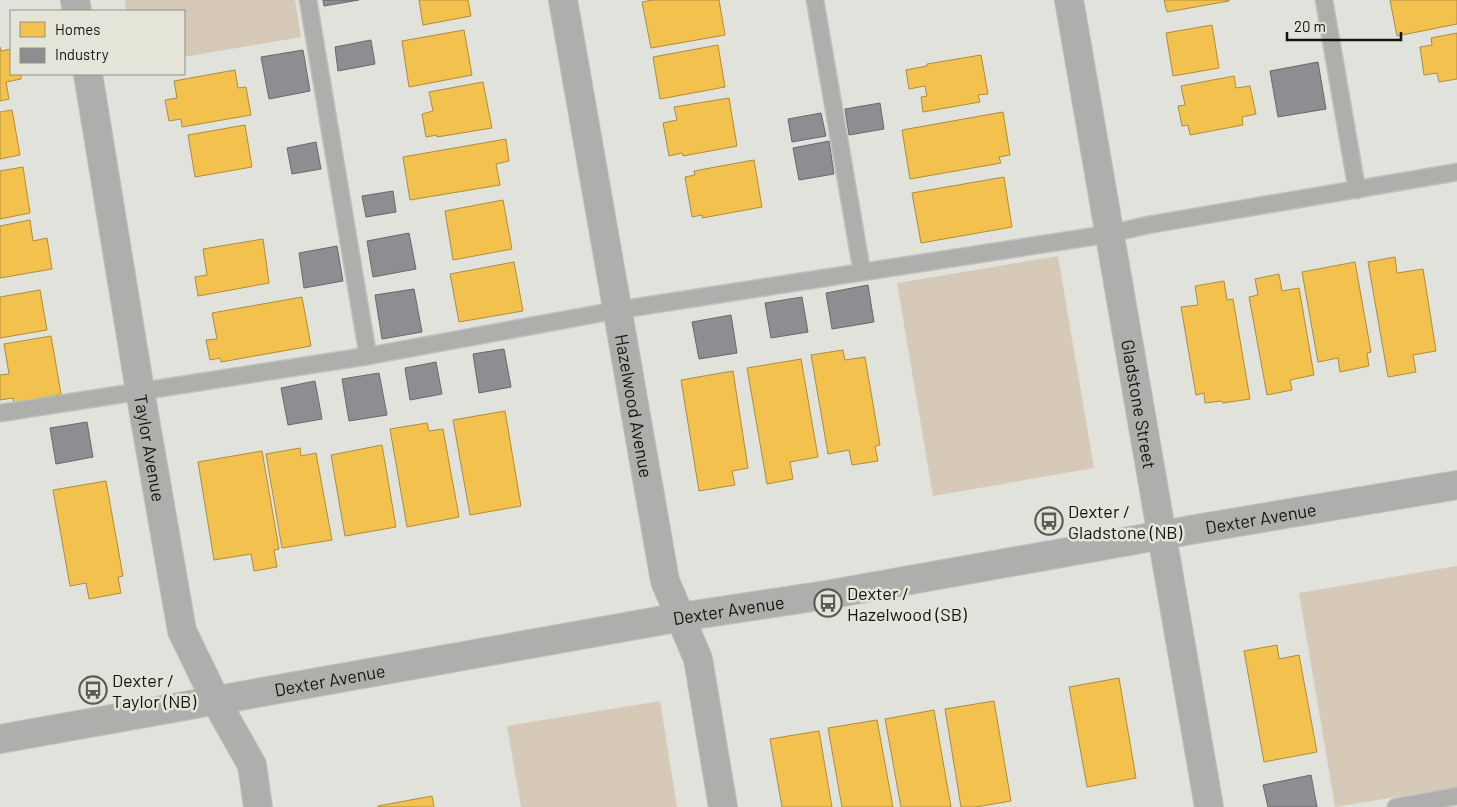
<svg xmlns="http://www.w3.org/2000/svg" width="1457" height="807" font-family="Barlow,sans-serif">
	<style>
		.green { fill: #d7c9b7 }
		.homes { fill: #f2c14e; stroke: #af8d3b }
		.industry { fill: #8d8d92; stroke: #69696b }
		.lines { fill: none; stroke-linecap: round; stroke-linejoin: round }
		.service-casing { stroke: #bfc0bb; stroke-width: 19 }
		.minor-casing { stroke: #bfc0bb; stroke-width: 30 }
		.tertiary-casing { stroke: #bfc0bb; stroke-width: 30 }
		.service { stroke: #aeafad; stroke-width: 16 }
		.minor { stroke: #aeafad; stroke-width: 28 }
		.tertiary { stroke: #aeafad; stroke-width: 28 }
		.labels { text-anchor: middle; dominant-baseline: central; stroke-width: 5; stroke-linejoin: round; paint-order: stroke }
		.street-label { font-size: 18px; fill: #14140f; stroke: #e4e5d8 }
		.poi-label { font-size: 18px; fill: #14140f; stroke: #e4e5d8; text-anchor: start }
	</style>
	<rect width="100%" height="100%" fill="#e1e2db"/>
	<path class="green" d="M125 0H295L301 37 184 57V11H126Z
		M1058 256 1094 468 933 496 897 283Z
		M1457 566V787L1335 807 1299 593Z
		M660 701 677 807H521L507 726Z"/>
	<path class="homes" d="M419 0H468L471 16 423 25Z
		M653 0H719L725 35 651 48 642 2Z
		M1164 0H1229V1L1167 12Z
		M1390 0H1457V24L1397 36Z
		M1212 25 1219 68 1173 76 1166 33Z
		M464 30 472 75 409 87 402 41Z
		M1457 33V79L1439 82 1437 73 1424 75 1420 47 1432 45 1431 38Z
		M718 45 725 87 660 99 653 57Z
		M0 47 1 51 11 49V74H21V79L6 82 9 99 0 101Z
		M981 55 988 94 978 95 980 102 923 112 921 97 927 96 925 86 909 89 906 70 927 66V64Z
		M235 70 238 88 246 87 251 115 182 127 181 119 169 121 165 100 177 98 174 81Z
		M1234 76 1236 88 1250 86 1256 114 1242 117 1243 125 1190 135 1188 125 1182 126 1178 106 1185 105 1181 86Z
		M483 82 492 128 437 137V135L426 137 422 114 433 111 429 92Z
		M729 98 737 146 683 156 682 153 669 156 663 123 677 120 674 107Z
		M12 110 20 155 0 159V112Z
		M1003 112 1010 155 999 157 1001 163 910 179 902 130Z
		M245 125 252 167 195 177 188 135Z
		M506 139 509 161 496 164 500 185 410 200 403 157Z
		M754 160 762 207 702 218V215L692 217 685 177 695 175 694 171Z
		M23 167 30 213 0 219V171Z
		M1004 177 1012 227 921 243 912 193Z
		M503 200 512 249 453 260 445 211Z
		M30 220 33 241 47 238 52 269 0 278V226Z
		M263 239 269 283 198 296 195 277 207 275 203 249Z
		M1395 257 1397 273 1423 269 1436 351 1413 355 1416 372 1388 377 1368 262Z
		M514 262 523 311 459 322 450 274Z
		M1355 262 1371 352 1367 353 1369 366 1340 372 1338 358 1318 362 1302 272Z
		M1279 274 1282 291 1299 288 1314 375 1290 380 1292 390 1267 395 1249 297 1258 295 1255 279Z
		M1224 281 1227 300 1233 299 1250 399 1223 403 1222 401 1205 403 1204 393 1196 395 1181 307 1198 305 1195 286Z
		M40 290 47 330 0 338V297Z
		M302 297 311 346 221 362 220 358 210 360 206 340 217 339 212 313Z
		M51 336 61 394 14 403 13 398 0 400V375L9 374 4 344Z
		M843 350 845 360 865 357 880 445 875 446 878 461 852 465 849 450 828 454 811 355Z
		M801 359 818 457 790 462 793 479 767 484 747 368Z
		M733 371 748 468 732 471 735 485 699 491 681 380Z
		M505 411 521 506 470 515 453 420Z
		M427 423 429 431 443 429 459 517 407 527 390 429Z
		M382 445 396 527 345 536 331 455Z
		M300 448 301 456 316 453 332 540 282 548 266 454Z
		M262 451 279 549 274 550 277 567 254 571 251 554 214 560 198 462Z
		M106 481 123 576 118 577 121 593 89 599 86 583 70 586 53 490Z
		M1277 645 1279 659 1299 655 1317 752 1264 762 1244 651Z
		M1119 678 1136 778 1087 787 1069 687Z
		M994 701 1011 801 976 807H961L945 709Z
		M934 710 951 807H901L885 719Z
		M877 720 893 807H842L828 728Z
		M819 731 832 807H782L770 739Z
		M432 796 434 807H378V806Z"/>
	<path class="industry" d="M323 0H359L324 6Z
		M371 40 375 64 338 71 335 47Z
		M303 50 310 91 269 99 261 57Z
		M1318 62 1326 109 1278 117 1270 71Z
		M880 103 884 129 849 135 845 109Z
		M821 113 826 136 792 142 788 119Z
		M829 141 834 174 799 180 793 148Z
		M316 142 321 169 292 174 287 148Z
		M393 191 396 212 366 217 362 196Z
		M409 233 416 269 373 277 367 241Z
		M337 246 343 281 304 288 299 253Z
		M868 285 874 322 832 329 826 293Z
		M414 289 422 332 382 339 375 295Z
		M802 297 808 332 771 338 765 303Z
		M731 315 737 353 699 359 692 322Z
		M504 349 511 387 479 393 473 354Z
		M436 362 442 394 410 400 405 368Z
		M379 373 387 415 349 421 342 379Z
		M315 381 322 419 288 425 281 388Z
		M87 422 93 457 56 464 50 428Z
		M1311 775 1317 807H1268L1263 785Z"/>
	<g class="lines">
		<g class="service-casing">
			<path id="service" d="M308 0 368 356
				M815 0 862 272
				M1324 0 1357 190
				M0 413 368 356 618 310 1109 234 1148 225 1457 172
				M1396 807 1457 796"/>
		</g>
		<g class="minor-casing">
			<g id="minor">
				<path d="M75 0 77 11"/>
				<path id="s1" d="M563 0 665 581 698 659 723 807"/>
				<path id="s2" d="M1069 0 1209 807"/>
				<path id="s3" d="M88 74 140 391 182 631 216 701 252 765 258 807"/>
			</g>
		</g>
		<g class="tertiary-casing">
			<g id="tertiary">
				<path id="s4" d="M0 739 681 617 826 595 1202 528 1457 485"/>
			</g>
		</g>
		<use href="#service" class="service"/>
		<use href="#minor" class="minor"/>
		<use href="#tertiary" class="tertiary"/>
	</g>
	<defs>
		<g id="bus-ring" transform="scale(1.4375)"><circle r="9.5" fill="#e4e5d8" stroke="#5c5c56" stroke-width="1.5"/><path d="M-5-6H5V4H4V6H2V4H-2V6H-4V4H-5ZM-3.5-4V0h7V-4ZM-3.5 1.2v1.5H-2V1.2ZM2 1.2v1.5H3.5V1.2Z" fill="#5c5c56"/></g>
	</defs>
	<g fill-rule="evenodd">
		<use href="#bus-ring" x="1049" y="521"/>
		<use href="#bus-ring" x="828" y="603"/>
		<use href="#bus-ring" x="93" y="690"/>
	</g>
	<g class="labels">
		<g class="street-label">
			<text stroke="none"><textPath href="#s2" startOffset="410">Gladstone Street</textPath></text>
			<text stroke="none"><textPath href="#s1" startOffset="412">Hazelwood Avenue</textPath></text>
			<text stroke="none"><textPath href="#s3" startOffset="379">Taylor Avenue</textPath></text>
			<text stroke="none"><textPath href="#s4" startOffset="1280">Dexter Avenue</textPath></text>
			<text stroke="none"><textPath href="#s4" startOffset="740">Dexter Avenue</textPath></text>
			<text stroke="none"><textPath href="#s4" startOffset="335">Dexter Avenue</textPath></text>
		</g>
		<g class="poi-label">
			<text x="1068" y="511">Dexter /<tspan x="1068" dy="21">Gladstone (NB)</tspan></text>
			<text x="847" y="593">Dexter /<tspan x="847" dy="21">Hazelwood (SB)</tspan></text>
			<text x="112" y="680">Dexter /<tspan x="112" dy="21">Taylor (NB)</tspan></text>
		</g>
	</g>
	<rect x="10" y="10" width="175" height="65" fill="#e4e5d8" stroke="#919188"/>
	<rect x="20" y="22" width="25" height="15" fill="#f2c14e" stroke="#919188"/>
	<text x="55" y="35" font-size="15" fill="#14140f">Homes</text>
	<rect x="20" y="48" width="25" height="15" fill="#8d8d92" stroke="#919188"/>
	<text x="55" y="60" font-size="15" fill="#14140f">Industry</text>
	<path d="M1287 32v8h114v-8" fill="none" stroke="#14140f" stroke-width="2.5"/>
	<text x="1294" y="32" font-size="15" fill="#14140f" stroke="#e4e5d8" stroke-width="4" paint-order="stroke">20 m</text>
</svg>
